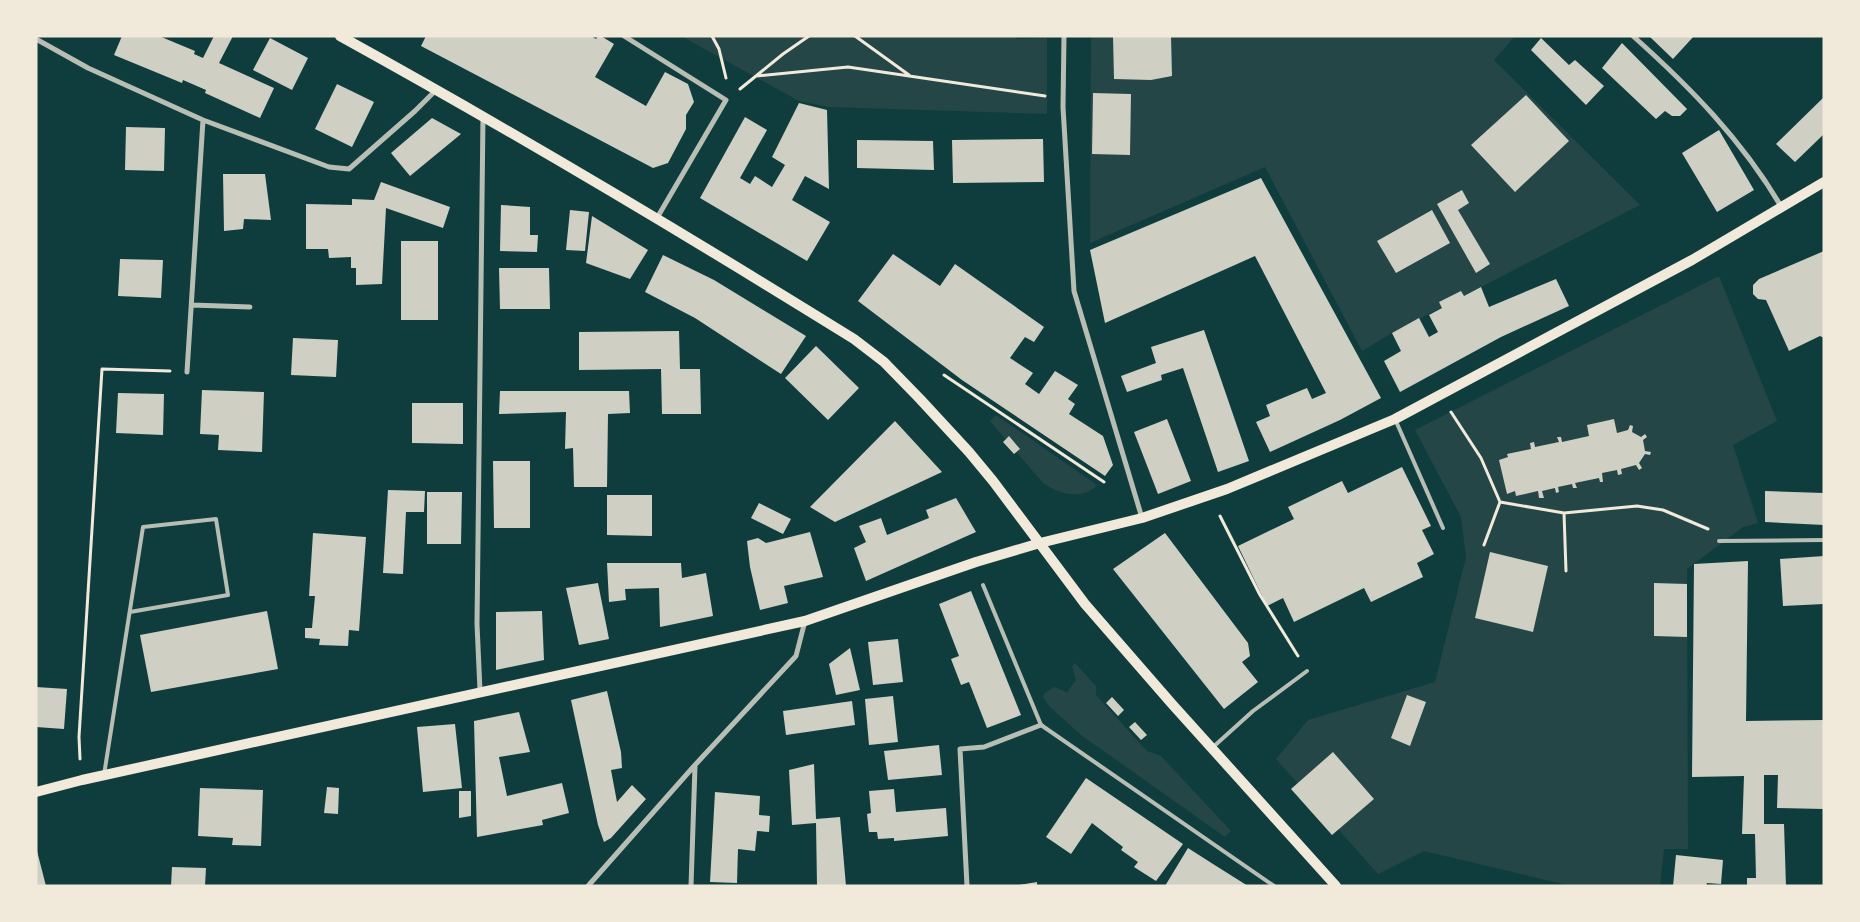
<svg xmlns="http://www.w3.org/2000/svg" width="1860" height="922" font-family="'Asap Condensed',sans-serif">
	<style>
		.green { fill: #244646 }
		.building { fill: #cfcfc3 }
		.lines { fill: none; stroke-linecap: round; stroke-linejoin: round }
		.path { stroke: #f1e9da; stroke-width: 3 }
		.service { stroke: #b8beb3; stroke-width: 4 }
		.minor { stroke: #b8beb3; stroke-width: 5 }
		.secondary { stroke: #f1e9da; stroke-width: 10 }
	</style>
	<rect width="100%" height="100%" fill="#0f3d3e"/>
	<path class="green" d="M681 36H1016V39L1047 38V114L829 107 799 101Z
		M1091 36H1515L1494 60 1640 205 1392 333 1362 351 1265 167 1090 243Z
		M1719 276 1777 421 1733 445 1758 523 1743 527 1687 569 1688 849H1664L1660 886H1571L1424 851 1378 874 1276 759 1308 720 1435 682 1466 557 1461 517 1415 430Z
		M996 415 1097 485C1083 501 1057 494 1042 482L990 421Z
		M1075 663 1096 686V695L1147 751 1161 756 1231 831 1225 837 1081 735 1050 707 1043 697 1045 693 1054 687 1067 692 1076 680 1072 666Z"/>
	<path class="building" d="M122 36H159L195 51 194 54 203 58 214 36H233L219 63 274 88 260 118 205 93 206 90 183 80 182 83 114 55Z
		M426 36H591L596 39 598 36H601L614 44 595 77 646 106 665 72 688 84 694 102 686 115V129L668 163 653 168 421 46Z
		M1113 36H1171L1172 76 1151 80 1114 79Z
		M1649 36H1694L1673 59Z
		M270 38 308 58 292 90 253 70Z
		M1541 38 1569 65 1575 60 1604 86 1586 105 1531 50Z
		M1622 43 1687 109 1680 116H1672L1665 111 1656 119 1602 68Z
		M337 84 374 102 352 147 315 129Z
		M1093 93 1131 94 1130 155 1092 154Z
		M1526 95 1569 141 1515 192 1471 145Z
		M1823 98 1824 134 1795 162 1776 144Z
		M799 103 827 110 829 189 805 176 792 200 830 222 807 261 700 198 745 117 767 130 740 178 750 184 755 176 772 187 785 165 772 157Z
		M432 118 461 134 410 176 391 153Z
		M126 127 165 128 164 171 125 170Z
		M1719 130 1754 190 1717 212 1682 153Z
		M1043 139 1044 182 953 183 952 140Z
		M857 140 933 141 934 170 857 168Z
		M223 174H265L271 220 244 219 243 229 224 231Z
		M1261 178 1381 398 1340 420 1270 452 1256 422 1270 416 1266 405 1307 388 1312 399 1326 393 1255 256 1105 323 1090 250Z
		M381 182 450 207 443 228 386 208 382 284 356 285V268H351V257L329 258 328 249H306V204L352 205V199L374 200Z
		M1462 190 1469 203 1458 210 1490 264 1476 273 1437 204Z
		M501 205 530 207V235H538L537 252 500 251Z
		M570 210 589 212 585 251 566 250Z
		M1432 210 1450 243 1396 273 1377 241Z
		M592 216 648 250 630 279 586 263Z
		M401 241H438V320H401Z
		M1824 251V338L1820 336 1789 351 1766 300 1758 299 1753 294V285L1759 279Z
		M893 254 940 286 955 264 1044 327 1034 342 1025 337 1010 358 1033 373 1025 384 1039 394 1055 371 1078 385 1068 399 1075 404 1069 414 1103 436 1113 465 1105 476 962 380 858 301Z
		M663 255 714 280 806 336 781 374 695 318 645 292Z
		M120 259 163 260 161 298 118 296Z
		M499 268H549L550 309H500Z
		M1556 279 1569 306 1501 337 1400 392 1384 361 1401 351 1392 333 1419 318 1429 337 1438 332 1429 315 1442 308 1439 302 1461 291 1464 296 1481 287 1489 307Z
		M1204 330 1249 461 1218 472 1183 368 1161 375 1162 380 1127 392 1121 376 1156 363 1151 347Z
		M679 331 680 369H700L701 414H662L661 369 579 370V332Z
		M293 338 338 340 336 377 291 375Z
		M816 346 859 388 828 420 785 378Z
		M202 390 264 392 262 452 218 450 219 435 200 434Z
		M500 391H629L630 413 608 414 607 487H574L573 448 565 449 566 412 499 414Z
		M118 393 164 394 163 435 116 433Z
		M412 403H463V444L412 443Z
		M1167 419 1191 481 1158 494 1134 432Z
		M1614 419 1617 433 1628 430 1630 425 1633 426 1632 432 1641 437 1645 434 1647 437 1643 440 1645 451 1651 452 1650 455 1645 454 1639 463 1642 468 1639 470 1636 465 1621 469 1622 474 1618 475 1617 470 1602 473 1603 482H1600L1599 478 1575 483 1577 488H1573L1572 484 1558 487 1559 492 1556 493 1555 488 1542 491 1544 498H1539L1538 491 1516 496 1515 491 1507 494 1499 460 1508 457 1507 454 1531 449 1530 443 1534 442 1535 447 1559 442 1557 437H1561L1562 442 1589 436 1587 425Z
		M895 421 942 472 835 522 810 507Z
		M1009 436 1020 449 1014 454 1003 442Z
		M493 461H530V528H494Z
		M1402 467 1431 526 1422 530 1434 554 1417 563 1423 577 1371 602 1364 588 1294 622 1283 598 1267 606 1238 546 1294 519 1288 507 1342 481 1348 493Z
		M388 490 425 491 424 512H406L403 574 383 573Z
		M1765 491 1824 493V525L1765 522Z
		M427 492H462L461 544H427Z
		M607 495H652V536L607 535Z
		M956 498 976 532 866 581 854 548 866 542 859 526 881 518 887 535 929 518 926 510Z
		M759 503 791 519 783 534 751 518Z
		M810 532 823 577 784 586 788 603 760 610 750 567 747 541 758 538 766 543Z
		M313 533 366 537 359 631 349 630 348 646 319 645 320 639 305 638V628H312L315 596H309Z
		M1165 533 1248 643 1250 656 1242 662 1258 682 1224 709 1113 569Z
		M1490 552 1548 566 1533 632 1475 618Z
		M1824 556V604L1783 606 1780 559Z
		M1748 561 1746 721 1824 720V809L1777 808 1778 775H1764V824H1784L1786 886H1747V878H1756L1755 834H1742L1744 776 1692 777 1694 564Z
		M607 563H681L682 578 706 573 713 616 660 627 659 588 625 589 626 600 609 602Z
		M598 583 609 639 579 645 566 588Z
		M1654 583 1687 584V637L1654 636Z
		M971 591 1021 715 987 728 969 682 961 685 951 659 959 656 939 604Z
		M267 611 278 669 151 692 140 635Z
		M542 611 544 660 496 670V612Z
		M898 639 903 682 873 685 868 642Z
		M850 648 860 690 836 695 829 664Z
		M36 687 67 689 64 729 36 727Z
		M607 691 621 752 622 768 611 770 617 802 632 785 646 799 611 838 604 842 598 825 571 700Z
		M1407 695 1426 702 1410 746 1391 738Z
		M893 696 898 742 869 745 865 699Z
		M1112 697 1124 710 1118 716 1106 703Z
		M852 701 855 725 786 735 783 711Z
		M519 712 530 752 499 757 507 796 562 783 569 813 542 820 543 825 477 837 474 721Z
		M1135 722 1147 735 1141 740 1129 727Z
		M455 724 462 788 423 792 417 727Z
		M939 745 942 775 888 780 884 751Z
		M1333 752 1374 799 1332 835 1291 789Z
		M814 764 816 819 840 817 846 886H817L816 823 792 825 789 770Z
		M1086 778 1183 844 1156 881 1134 867 1138 862 1121 850 1123 847 1092 823 1071 854 1046 837Z
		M327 787 339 788 338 814 324 813Z
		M200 788 263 790 261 846 232 845 233 838 198 836Z
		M894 789 896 812 946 808 948 836 894 841V838L878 839 877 832H869L867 814 871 813 869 791Z
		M459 791H471V816L459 818Z
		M715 792 760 796 759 815 770 816 769 832 757 831 755 851 738 849 737 883 710 882Z
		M1188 848 1213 864 1248 886H1165Z
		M37 851 46 886H36Z
		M1676 855 1723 860 1721 884 1707 883 1706 886H1673Z
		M172 867 206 868 205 886H171Z
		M1037 882V886H1019V885Z"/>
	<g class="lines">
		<path class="path" d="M712 36 719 49 726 78
			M855 36 909 75
			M756 76 848 67 1045 96
			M740 89 783 54 809 36
			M944 375 1104 482
			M1451 412 1481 458 1500 502 1564 513 1637 506 1663 510 1708 529
			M1564 513 1566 571
			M1220 516 1260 595 1298 656
			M1484 545 1500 502
			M80 759 79 737 102 369 170 371"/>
		<path class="service" d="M1395 419 1443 528
			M1719 541 1824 540
			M983 585 1041 725 1274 886
			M1212 748 1253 711 1307 671
			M104 775 143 527 216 519 228 595 130 612"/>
		<path class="minor" d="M624 36 726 100 657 218
			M1064 36 1063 107 1074 291 1142 518
			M1633 36C1690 87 1743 141 1782 208
			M36 39 88 68 203 120 329 167 349 169 415 111 436 90
			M192 305 250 307
			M187 372 203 120
			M480 691 477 624 483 116
			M588 886 695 765 796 656 805 621
			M691 886 695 766
			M967 886 960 749 984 747 1041 725"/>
		<path class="secondary" d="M340 36C514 132 685 234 854 339L884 362 920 399 969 452 993 481 1085 604 1172 704 1336 886
			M36 792 82 780 805 621 976 562 1040 543 1142 518 1227 489 1395 419 1692 260 1824 182"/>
	</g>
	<rect width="1860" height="922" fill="none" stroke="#f1e9da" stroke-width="75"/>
</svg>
